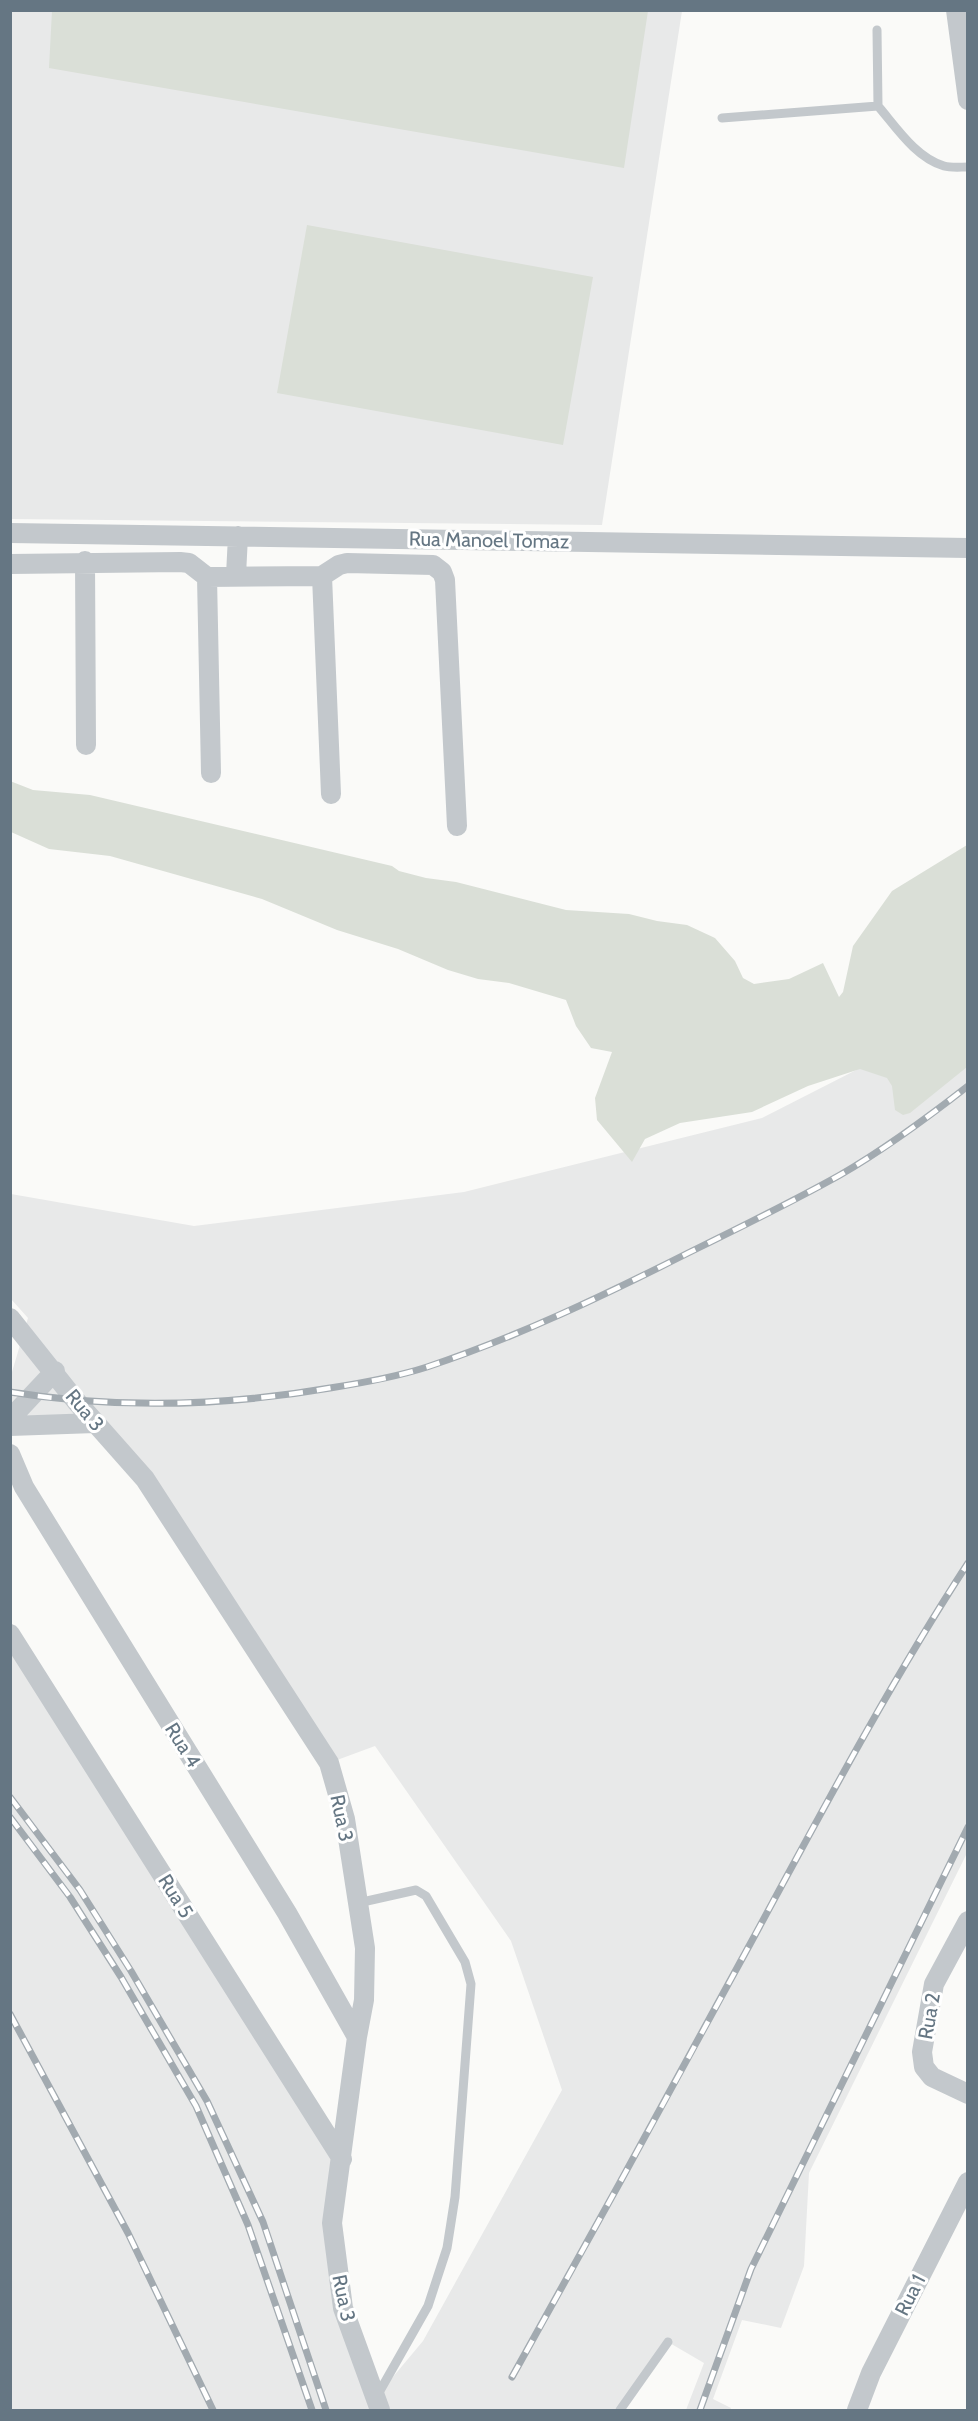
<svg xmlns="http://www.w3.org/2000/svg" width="978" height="2421" font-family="Cabin,sans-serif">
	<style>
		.built { fill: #e8e9e9 }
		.green { fill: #dadfd7 }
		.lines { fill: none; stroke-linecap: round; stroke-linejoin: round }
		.service { stroke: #c3c8cc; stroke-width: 9 }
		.minor { stroke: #c3c8cc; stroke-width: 20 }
		.rail-casing { stroke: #a2aab0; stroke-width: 7 }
		.rail { stroke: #fff; stroke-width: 4.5; stroke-dasharray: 14; stroke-linecap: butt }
		.labels { text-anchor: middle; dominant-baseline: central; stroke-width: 6; stroke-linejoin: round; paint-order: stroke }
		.street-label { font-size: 20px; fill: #657683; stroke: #fff }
	</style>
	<rect width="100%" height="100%" fill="#fafaf8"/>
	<path class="built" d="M11 11H682L602 525 11 519Z
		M967 989V1853L809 2173 804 2266 781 2328 742 2320 713 2399 731 2408 730 2410H686L704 2363 668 2342 620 2410H11L10 1634 342 2159 332 2223 343 2308 377 2396 423 2341 562 2090 511 1941 375 1746 329 1763 96 1423 11 1426V1372H12L28 1318 11 1299V1194L194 1226 464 1192 762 1118 866 1065Z"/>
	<path class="green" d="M52 11V10L648 11 624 168 49 68Z
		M307 225 593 277 563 445 277 393Z
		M10 781 33 790 90 795 392 866 399 871 426 878 456 882 566 910 629 914 657 921 687 925 715 938 735 961 743 978 754 984 789 979 823 963 839 997 843 992 853 946 892 891 967 845V1067L910 1113 903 1115 895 1110 892 1086 887 1078 860 1069 808 1086 752 1112 680 1123 645 1139 632 1162 597 1120 595 1098 612 1052 591 1048 576 1026 566 1000 509 983 478 979 448 970 398 949 337 930 262 899 110 856 49 849 11 832Z"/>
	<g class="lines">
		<path class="service" d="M878 106C896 127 916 158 944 166 951 168 960 167 968 167
			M722 118 878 106 877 30
			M358 1903 416 1890 426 1896 465 1962 471 1984 455 2197 447 2248 428 2306 377 2396
			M620 2410 668 2342"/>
		<path class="minor" d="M956 10 968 100
			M10 533 968 548
			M85 561 86 745
			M10 564 180 562 189 563 207 577 322 576 339 565 347 563 433 565 442 572 445 580 457 826
			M236 575 238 536
			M322 576 331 794
			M207 577 211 773
			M10 1318 76 1401 145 1479 329 1763 345 1819 365 1948 364 2000 357 2037 332 2223 343 2308 380 2410
			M10 1419 55 1371
			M10 1426 95 1423
			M10 1454 24 1487 287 1913 357 2037
			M10 1634 342 2159
			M968 1921 934 1984 922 2052 924 2067 932 2077 968 2094
			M857 2410 871 2373 968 2182"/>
		<g class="rail-casing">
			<path id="rail" d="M10 1392C116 1409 225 1406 330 1388 362 1383 396 1377 427 1367 517 1337 603 1296 688 1253 739 1228 790 1203 840 1175 885 1149 927 1118 968 1086
				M10 1797 80 1890 131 1971 207 2101 263 2222 326 2410
				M10 1817 70 1897 121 1977 196 2106 248 2225 312 2410
				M10 2014 128 2233 213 2410
				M512 2377C592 2234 671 2090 749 1946 819 1817 888 1686 968 1563
				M700 2410 751 2269 968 1827"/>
		</g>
		<use href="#rail" class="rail"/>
	</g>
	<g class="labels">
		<g class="street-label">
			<text transform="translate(489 540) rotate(1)">Rua Manoel Tomaz</text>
			<text transform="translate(85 1410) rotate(50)">Rua 3</text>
			<text transform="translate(183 1745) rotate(58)">Rua 4</text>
			<text transform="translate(342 1818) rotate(78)">Rua 3</text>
			<text transform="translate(176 1896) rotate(58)">Rua 5</text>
			<text transform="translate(929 2016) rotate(-80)">Rua 2</text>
			<text transform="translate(910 2295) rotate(-63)">Rua 1</text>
			<text transform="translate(344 2298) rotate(78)">Rua 3</text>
		</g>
	</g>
	<rect width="978" height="2421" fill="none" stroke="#657683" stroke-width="24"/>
</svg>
